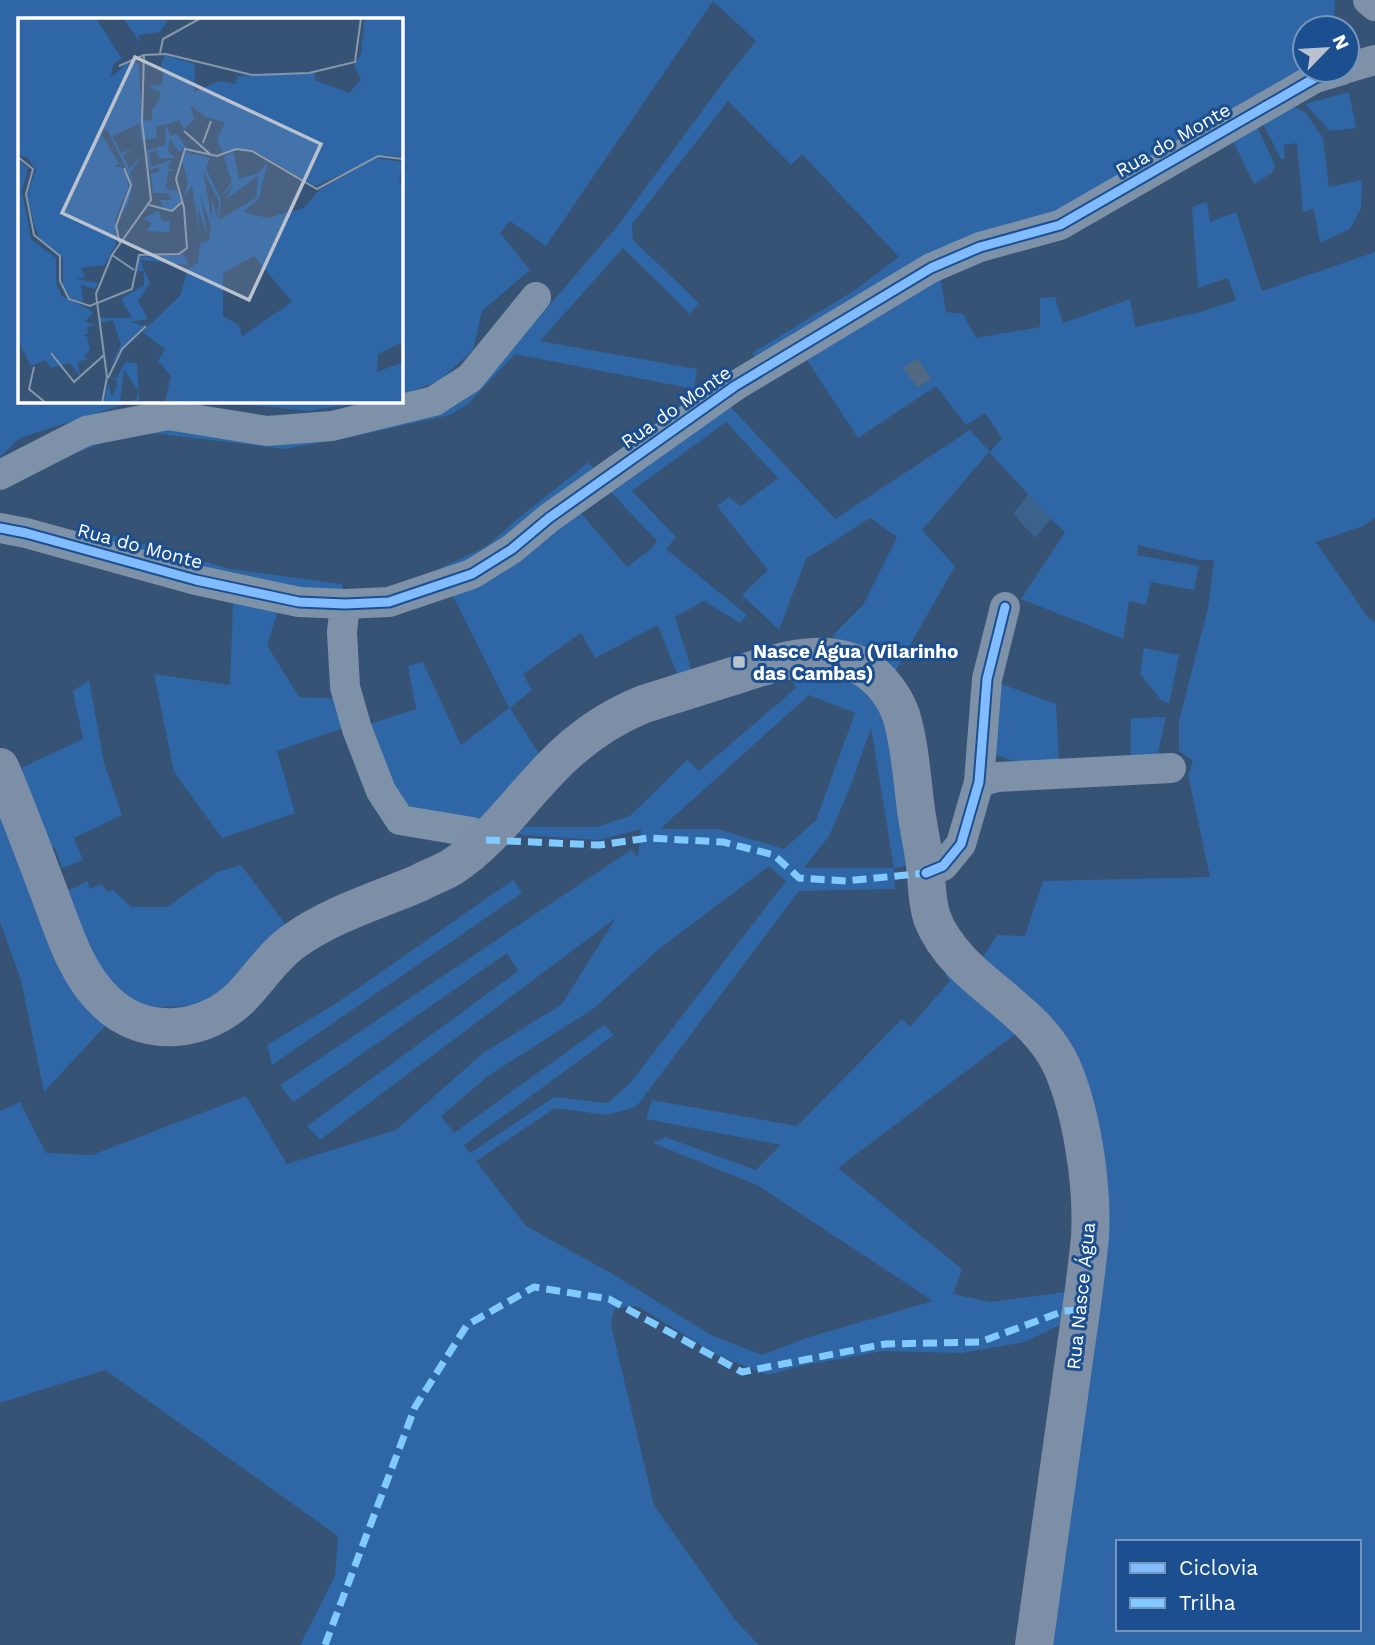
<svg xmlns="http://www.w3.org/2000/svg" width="1375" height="1645" font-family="'Work Sans',sans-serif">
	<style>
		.green { fill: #2f66a5; fill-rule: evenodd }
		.water { fill: #3b618d }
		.building { fill: #526984 }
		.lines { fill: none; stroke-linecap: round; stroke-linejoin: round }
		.minor { stroke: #7d92a8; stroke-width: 30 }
		.major { stroke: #7d8ea7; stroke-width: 38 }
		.quiet { stroke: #80caff; stroke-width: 7; stroke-dasharray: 14 7; stroke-linecap: butt }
		.cycleway-casing { stroke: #1b4f8f; stroke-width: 13 }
		.cycleway { stroke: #80bcff; stroke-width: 9 }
		.poi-dot { fill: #b9c2ce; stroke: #1b4f8f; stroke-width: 2.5 }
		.labels { text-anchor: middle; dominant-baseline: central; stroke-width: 6; stroke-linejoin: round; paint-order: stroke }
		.street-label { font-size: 19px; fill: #fff; stroke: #1b4f8f }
		.poi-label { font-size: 19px; font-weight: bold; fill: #fff; stroke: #1b4f8f; text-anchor: start }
		.inset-road { fill: none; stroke: #8697ac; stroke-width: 2 }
		.view { fill: #b9c2ce; fill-opacity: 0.15; stroke: #b9c2ce; stroke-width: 3.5 }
		.inset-edge { fill: none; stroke: #fff; stroke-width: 3.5 }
	</style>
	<rect width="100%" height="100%" fill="#365274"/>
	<path class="green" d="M0 0H1335L1334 28H1305V70L1103 187 759 362 752 353 855 290 899 257 802 154 791 165 728 101 632 224 633 240 699 303 690 314 623 248 540 341 697 369 694 389 515 354 469 403 450 415 346 438 285 449 152 433 105 442 45 465 41 459 151 425 345 431 450 409 464 400 510 351 615 229 728 76 756 41 713 1 546 246 510 221 500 233 530 270 482 311 473 350 439 381 401 395V19H19V401H134L20 438 0 457Z
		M1349 92 1356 128 1330 131 1305 104Z
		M1293 102 1295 107 1306 113 1323 138 1329 187 1362 180 1361 208 1350 229 1320 243 1314 209 1303 212 1297 143 1284 145 1285 159H1281L1261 120Z
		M1251 125 1258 129 1275 165 1272 173 1254 184 1231 137Z
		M1207 202 1210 222 1236 212 1262 291 1375 252V518L1363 526 1316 542 1367 616 1375 622V1645H1046L1099 1162 981 960 997 935 1025 936 1043 881 1210 877 1188 775 1193 761 1179 751V721L1208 608 1214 560H1200L1138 545 1137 555 1199 566 1194 590 1151 582 1146 605 1129 601 1123 639 1021 599 1065 532 1051 519 989 452 922 530 955 566 892 677 832 643 834 634 863 605 897 537 870 518 806 559 779 630 742 595 768 570 717 506 729 497 741 506 778 478 726 422 632 491 676 537 666 549 747 615 740 623 704 601 675 617 693 675 679 679 658 625 595 658 581 633 523 674 532 690 510 708 543 760 488 824 406 813 366 725 416 709 408 666 423 662 461 745 509 708 452 594 579 511 627 567 651 549 657 541 608 489 728 404 835 519 970 430 990 452 1002 438 985 413 966 425 936 386 858 438 805 357 940 274 946 312 963 314 976 338 1040 327V298L1055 297 1063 323 1130 299 1135 327 1201 312 1236 300 1228 278 1198 288 1192 207ZM917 359 931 379 919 388 904 368ZM1118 1542H1359V1629H1118Z
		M215 401H371L308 411Z
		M589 462 595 471 487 553 411 582 487 546 516 520Z
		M87 528 230 569 342 584 343 594 315 593 84 539Z
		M233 602 279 608 267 645 299 697 341 699 349 726 277 751 295 813 222 838 174 772 154 674 230 685Z
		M1144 648 1179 655 1169 704 1161 700 1140 674Z
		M811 669 855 681 886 716 906 866 894 868 895 889 799 891 636 1107 607 1115 555 1108 476 1161 526 1226 616 1276 711 1335 762 1355 809 1337 933 1301 757 1185 653 1143 665 1137 756 1170 781 1145 646 1119 652 1100 797 1126 902 1019 910 1027 950 981 944 974 956 973 1022 1029 838 1168 962 1269 953 1294 991 1302 1065 1292 1068 1321 1025 1342 962 1353 883 1351 801 1366 768 1375 717 1355 644 1310 636 1306 614 1309 611 1325 654 1505 735 1620 759 1645H300L335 1576 338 1536 105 1370 0 1403V1111L20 1102 46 1153 92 1155 246 1096 287 1164 396 1130 483 1053 562 1004 616 918 320 1140 307 1126 518 971 507 953 293 1102 280 1085 631 850 638 857 641 829 599 840 523 835 511 827H596L630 816 687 760 699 771 796 688 789 674ZM809 695 855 713 816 820 784 849 718 829H660ZM871 728 894 868H804L829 836 851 785ZM769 866 786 881 631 1082 608 1103 554 1097 470 1153 464 1145 614 1035 604 1025 454 1133 441 1116 488 1076 593 1009 659 949Z
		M89 680 104 763 122 815 74 838 83 860 62 868 55 848 40 841 15 784 23 767 83 739 73 691Z
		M996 682 1056 704 1059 764 1024 765 994 754Z
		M1166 717 1156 762 1130 763 1131 718Z
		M0 797 107 1024 44 1092 21 980 0 922Z
		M241 865 289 929 237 982 202 1006 151 1007 125 997 86 955 69 890 88 881 89 889 102 884 107 892 113 890 131 907H167L217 872Z
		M513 880 522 893 272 1065 267 1045 338 1002Z"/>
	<path class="water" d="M1028 494 1051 519 1035 538 1013 514Z"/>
	<path class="building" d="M917 358 931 379 918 388 903 368Z"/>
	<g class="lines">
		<path class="minor" d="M1368 0 1375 6
			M1347 68 1375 60
			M0 475 86 431 168 415 267 431 332 426 434 401 470 378 536 297
			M0 528 26 533 196 580 299 602 345 604 389 602 472 574 512 549 549 518 735 386 931 268 980 247 1060 225 1315 78 1342 70
			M345 604 342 632 345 687 357 729 381 791 400 820 472 832 486 840
			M979 782 997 777 1171 768
			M926 873 943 866 961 844 979 782 987 679 1005 607"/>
		<path class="major" d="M0 767C18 809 34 853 50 895 64 932 76 974 106 1002 145 1040 207 1033 243 995 260 977 274 955 294 941 332 914 377 901 419 883 430 877 442 873 452 867 493 840 519 800 553 766 579 739 609 718 644 704 672 695 701 686 730 677 778 662 840 638 881 682 889 691 897 703 901 715 910 744 912 779 916 810 919 831 924 852 926 874 927 889 927 902 932 918 957 982 1034 1004 1062 1067 1082 1113 1093 1186 1090 1237 1085 1290 1076 1343 1069 1396 1058 1479 1046 1562 1034 1645"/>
		<path class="quiet" d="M486 840 599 845 648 838 723 842 774 855 799 878 846 881 926 873
			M325 1645 415 1407 467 1325 534 1287 609 1299 742 1372 885 1344 980 1342 1064 1311 1081 1310"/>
		<g class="cycleway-casing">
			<path id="cycleway" d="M0 528 26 533 196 580 299 602 345 604 389 602 472 574 512 549 549 518 735 386 931 268 980 247 1060 225 1315 78 1342 70
				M926 873 943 866 961 844 979 782 987 679 1005 607"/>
		</g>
		<use href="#cycleway" class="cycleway"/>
	</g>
	<rect class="poi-dot" x="732" y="655" width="14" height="14" rx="3.5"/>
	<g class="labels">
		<g class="street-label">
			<text transform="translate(1173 140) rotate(-30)">Rua do Monte</text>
			<text transform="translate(676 407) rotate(-35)">Rua do Monte</text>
			<text transform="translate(140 546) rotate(15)">Rua do Monte</text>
			<text transform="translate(1081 1296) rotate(-84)">Rua Nasce Água</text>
		</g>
		<g class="poi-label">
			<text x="753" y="651">Nasce Água (Vilarinho<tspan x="753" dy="22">das Cambas)</tspan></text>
		</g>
	</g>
	<g transform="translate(18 18)">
		<rect width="385" height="385" fill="#365274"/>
		<path d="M0 0H78L104 41 96 45 92 60 113 42 121 46 125 128 121 106 94 118 103 135 115 131 105 137 111 151 125 136 112 155 115 165 112 178 110 186 101 200 114 163 89 111 82 114 101 146 96 149H103L109 160 110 171 97 201 98 227 87 247 63 250 67 259 58 261 80 265 77 271 63 267 65 284 52 280 45 267V240L23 223 16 207 9 175 18 152 10 140 0 137ZM105 0H151L142 14 120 17 123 26ZM347 0H385V139L367 137 297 168 234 131 205 134 199 123 207 104 188 99 172 87 176 101 166 111 161 102 148 107 153 118 159 116 168 129 161 134 152 121 150 133 157 140H140L139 132 131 135 133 149 153 142 150 151 157 152 150 153 148 171 159 173 163 183 158 192 146 191 142 182H153L151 175H135L133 156 142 153 140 149 132 152 128 133 147 127 148 106 138 109 139 120 127 122 125 103 134 102V91L141 83 143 71 140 74 131 68 144 67 146 50 142 49 147 37 177 46 176 74 202 63 218 66 219 58 297 55V62L331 75 343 62 336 47 343 36ZM215 133 221 161 241 155 250 143 241 180 225 194 249 200 286 190 301 172 359 140 385 144 381 163 385 169V324L360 336 359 354 385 344V385L147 383 153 358 140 343 147 331 124 314 162 278 170 251 180 245 182 225 191 223 193 209 182 175 190 219 179 187 182 220 174 167 165 180 170 166 164 141 167 134 192 140 188 151 203 181 201 202 238 180 240 158 208 181 215 167 203 179 214 164 206 139ZM185 152 201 184 199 202 194 180V203ZM236 238 274 284 224 318 221 307 205 298V255ZM0 142 10 150 4 173 13 221 38 240V265L44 278 76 294 67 304 78 307 69 309 70 316 63 317 69 318 72 331 66 340H73L60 344 62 358 52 345 33 350 27 342 13 348 0 322ZM141 193 144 203 152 204 151 214 129 213 134 205 125 200ZM166 237 170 247 122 242 132 265 120 283 130 301 113 304 126 308 93 346 103 327 95 302 81 305 82 300H114L103 281 126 267V253H118L120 239ZM107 344 119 345 121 383 107 385 119 381 120 373 106 351 102 383 85 385 90 365 94 379 99 367V362L91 360H99Z" fill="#2f66a5" fill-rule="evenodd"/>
		<path class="inset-road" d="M142 35 145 21 183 0M101 48 126 37M166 113 192 136M185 125 193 103M0 139 15 151 8 176 16 217 42 238V263L51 281 72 288 114 271 121 237 161 236 169 230 166 190 158 161 167 131 199 138 218 131 234 133 299 171 360 138 385 141M131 187 154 193 164 184M102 226 98 208 113 167 106 150M94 237 116 252M33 335 56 364 86 337M16 349 11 371 28 385M90 360 104 331 128 308M84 385 89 359 78 276 94 237 133 182 124 103 126 37 148 36 234 57 291 55 337 44 343 0"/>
		<path class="view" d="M117 39 303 126 231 282 44 195Z"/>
		<rect width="385" height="385" class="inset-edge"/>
	</g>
	<rect x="1116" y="1540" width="245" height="91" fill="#1b4f8f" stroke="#7695bc" stroke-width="2"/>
	<rect x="1130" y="1563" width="35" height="10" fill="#80bcff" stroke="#7695bc" stroke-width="2"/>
	<text x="1179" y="1575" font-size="21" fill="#ffffff">Ciclovia</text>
	<rect x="1130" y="1598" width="35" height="10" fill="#80caff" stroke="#7695bc" stroke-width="2"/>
	<text x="1179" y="1610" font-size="21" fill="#ffffff">Trilha</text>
	<g transform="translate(1326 49) rotate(65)"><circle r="33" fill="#1b4f8f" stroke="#7695bc" stroke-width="2"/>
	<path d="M0-5L12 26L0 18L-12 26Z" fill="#b9c2ce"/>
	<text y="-10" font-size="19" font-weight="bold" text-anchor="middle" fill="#ffffff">N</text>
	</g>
</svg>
